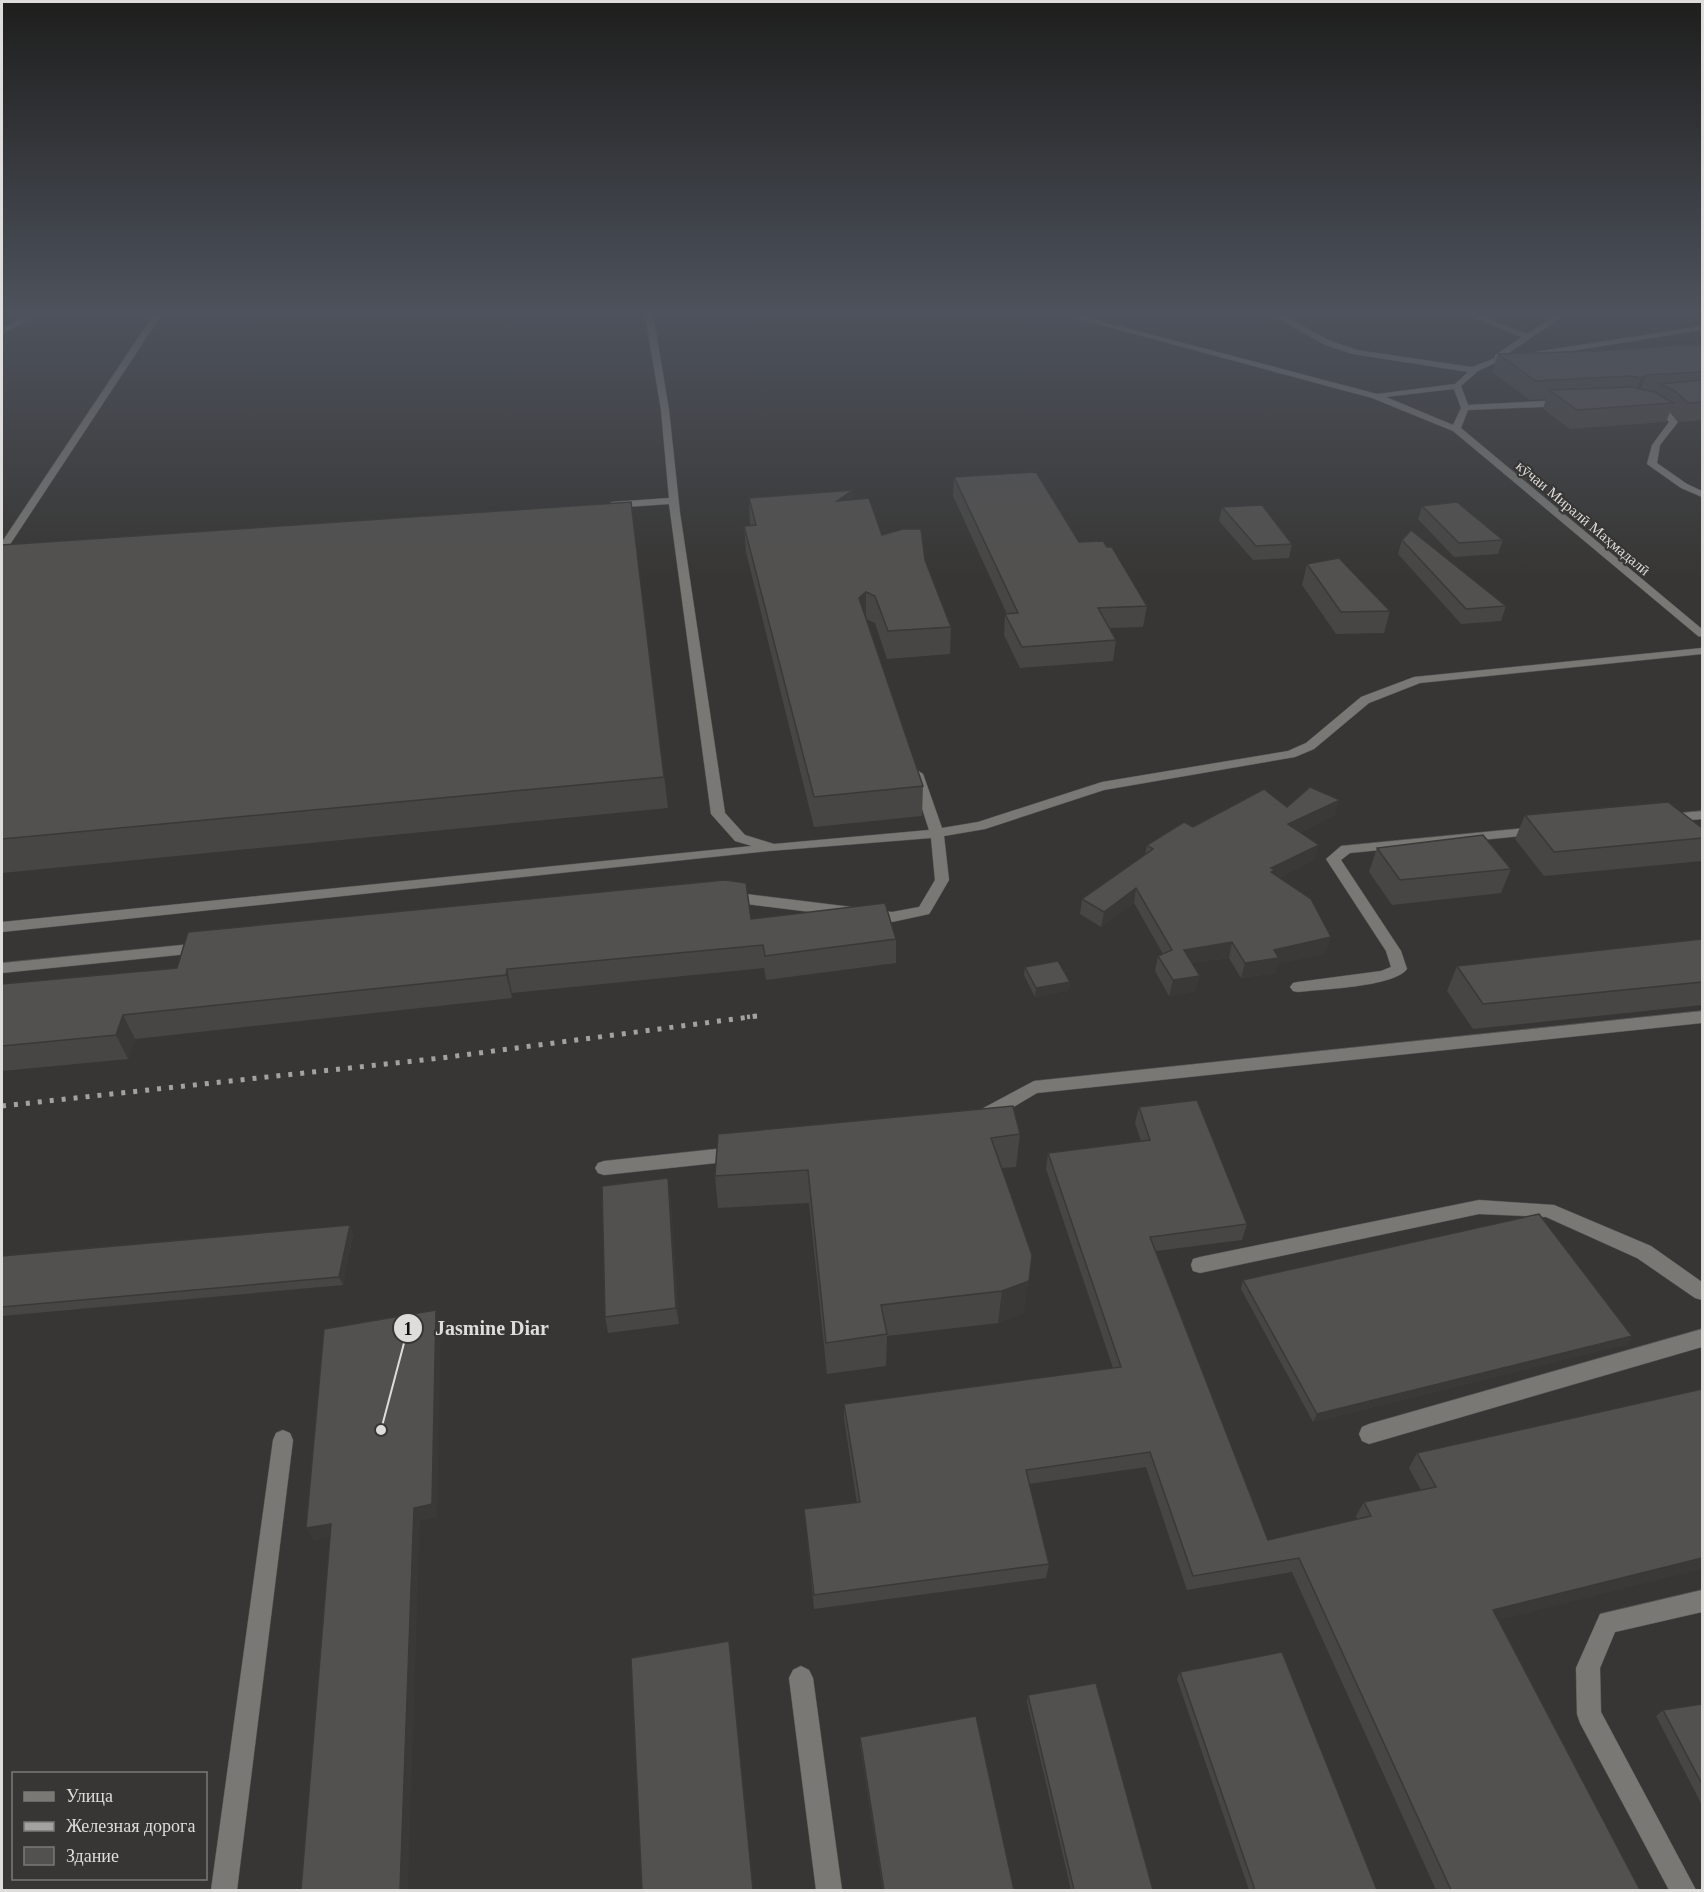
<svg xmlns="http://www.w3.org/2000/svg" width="1704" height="1892" font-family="'Times New Roman',serif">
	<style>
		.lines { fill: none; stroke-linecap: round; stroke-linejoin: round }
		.minor-casing { stroke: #545351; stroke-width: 1 }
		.minor { fill: #797875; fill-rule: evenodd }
		.rail-far1 { stroke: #a3a2a1; stroke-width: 4.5; stroke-dasharray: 3 5; stroke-linecap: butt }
		.rail { stroke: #a3a2a1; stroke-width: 5; stroke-dasharray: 4 8; stroke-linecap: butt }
		.wall { fill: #474644 }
		.shaded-wall { fill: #3a3937 }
		.building { fill: #53514f; stroke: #3a3937; stroke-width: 1.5 }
		.labels { text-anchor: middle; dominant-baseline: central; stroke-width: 4.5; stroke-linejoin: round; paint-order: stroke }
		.far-street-label { font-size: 15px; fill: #dedddc; stroke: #373634 }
		.leader { fill: none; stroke: #dedddc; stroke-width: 2 }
		.callout-dot { fill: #dedddc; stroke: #373634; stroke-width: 2 }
		.mark-label { font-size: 18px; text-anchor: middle; font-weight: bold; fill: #111 }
		.callout-label { font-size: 20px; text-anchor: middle; font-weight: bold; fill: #dedddc; stroke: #373634; stroke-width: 4.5; stroke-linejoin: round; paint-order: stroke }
	</style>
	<rect width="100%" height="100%" fill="#373634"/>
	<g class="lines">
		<g class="minor-casing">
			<path id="minor" d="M29 314H39L2 334V329Z
				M154 314H162L9 546 2 548V542Z
				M645 314H653L669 410 680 513 725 813 745 835 774 844 929 830 911 774 917 770 923 774 942 828 978 822 1102 782 1288 751 1306 743 1361 697 1414 677 1702 648V654L1420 683 1369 703 1314 749 1295 757 1104 790 985 829 944 836 949 880 931 911 929 914 892 922 730 902 723 897 730 892 892 912 919 907 935 880 931 838 769 851 2 932V922L752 846 735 841 711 814 669 504 612 508 607 505 612 502 669 498 661 410Z
				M1060 314H1073L1377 394 1455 384 1468 372 1353 354 1325 345 1270 314H1280L1331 341 1357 350 1472 367 1495 358V355L1522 337 1464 314H1475L1527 334 1557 314H1566L1503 357 1702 326V330L1495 363 1478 371 1461 386 1468 405 1564 400 1568 403 1564 406 1468 410 1461 428 1702 629V637L1698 636 1453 431 1372 398ZM1454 389 1461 408 1453 425 1386 397Z
				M1653 403 1667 409 1678 422 1660 445 1657 463 1687 484 1702 491V497L1681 488 1647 464 1652 445 1669 422C1663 415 1655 412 1649 406Z
				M1702 811V819L1669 822 1662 818 1669 814Z
				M1537 827 1544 831 1542 834 1350 853 1341 860 1401 951 1407 969C1394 987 1321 989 1298 992L1293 991 1290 987 1293 983 1298 982 1381 971 1391 967 1386 951 1326 859 1341 846Z
				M202 943 207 944 210 948 207 952 2 973V963Z
				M1702 1011V1023L1037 1093 988 1122 982 1123 976 1122 973 1117 976 1112 1034 1081Z
				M735 1147 741 1149 744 1154 741 1159 735 1161 604 1175 598 1173 595 1168 598 1163 604 1161Z
				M1479 1200 1554 1205 1651 1246 1702 1282V1300L1695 1298 1637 1258 1546 1217 1479 1214 1200 1273 1193 1271 1191 1265 1193 1259 1200 1257Z
				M1702 1329V1347L1369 1444 1362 1441 1359 1434 1362 1427 1369 1424Z
				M283 1430 290 1433 293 1440 237 1890H211L273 1440 276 1433Z
				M1702 1590V1612L1615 1632 1600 1668 1601 1712 1696 1890H1669L1580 1723 1577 1714 1576 1668 1600 1614Z
				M801 1666 809 1670 813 1678 842 1890H816L789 1678 793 1670Z"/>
		</g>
		<use href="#minor" class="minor"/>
		<path class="rail-far1" d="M747 1017 757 1016"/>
		<path class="rail" d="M2 1106 441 1058 757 1016"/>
	</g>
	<path class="wall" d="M1702 344V420L1680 422 1670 412 1666 422 1570 429 1543 409 1546 399 1530 400 1492 372 1498 354 1596 351Z
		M954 477 1079 542 1147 606 1143 627 1110 628 1116 640 1113 661 1020 668 1004 635 1005 614H1007L953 496Z
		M853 490V499L882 535 925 560 951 627 950 654 887 659 875 623 866 619 923 786 922 816 814 827 746 552 744 526 750 525 749 498Z
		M631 502 668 808 2 873V545Z
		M1422 506 1503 540 1498 554 1454 557 1418 519Z
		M1222 507 1292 544 1289 558 1253 560 1219 521Z
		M1402 540 1506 606 1501 621 1461 624 1398 554Z
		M1307 564 1390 611 1384 633 1336 634 1302 585Z
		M1287 807 1335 815 1300 832 1314 860 1279 877 1326 953 1277 964 1275 973 1241 978 1229 958 1192 963 1196 991 1169 996 1155 971 1158 956 1163 954 1134 903 1101 927 1080 914 1082 899 1145 855 1147 845 1193 827Z
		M1525 815 1702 828V861L1544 876 1515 839Z
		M1377 848 1511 869 1501 893 1392 905 1369 872Z
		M751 919 896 939V963L766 980 764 968 512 993V998L135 1039 128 1059 2 1071V984L177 968Z
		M1702 939V1005L1473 1029 1447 991 1457 966Z
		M1025 967 1070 982 1069 990 1035 997 1024 975Z
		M1139 1107 1247 1224 1242 1240 1156 1251 1268 1540 1357 1519 1356 1516 1364 1502 1421 1490 1409 1468 1417 1453 1702 1389 1499 1620 1640 1890H1436L1292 1572 1187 1590 1146 1467 1029 1484 1049 1564 1046 1578 814 1609 804 1509 857 1503 844 1419V1404L1113 1368 1046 1169 1048 1153 1141 1141 1135 1123Z
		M1020 1134 1016 1167 1002 1168 1024 1313 998 1323 887 1336 886 1366 827 1374 809 1203 718 1208 715 1176Z
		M668 1178 670 1194 679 1324 608 1333 605 1317Z
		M353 1234 343 1285 2 1316V1256Z
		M1243 1280 1632 1336 1627 1344 1313 1422 1241 1289Z
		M1180 1672 1377 1890H1249L1177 1679Z
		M1028 1695 1153 1890H1071L1027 1702Z
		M1702 1704V1805L1656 1716 1663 1710Z
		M860 1737 1014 1890H883L860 1744Z"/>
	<path class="shaded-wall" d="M1646 375 1639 394 1634 397 1641 378Z
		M853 490V515L837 501Z
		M866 592V619L859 598Z
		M1340 800 1335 815 1285 839 1288 824Z
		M1319 845 1314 860 1272 880 1271 868Z
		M1136 888 1134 903 1101 927 1104 912Z
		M1331 937 1326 953 1277 964 1275 973 1241 978 1245 963 1274 950Z
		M1232 942 1229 958 1181 965 1184 950Z
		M507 969 512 993V998L506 975Z
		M1200 976 1196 991 1169 996 1173 980Z
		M1070 982 1069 990 1035 997 1036 988Z
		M123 1015 135 1039 128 1059 116 1035Z
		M668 1178 670 1194 679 1324 676 1308Z
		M350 1225 353 1234 343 1285 339 1277Z
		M1029 1281 1024 1313 998 1323 1002 1291Z
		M436 1310 441 1324 437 1517 420 1521 408 1890H400L414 1508Z
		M1632 1336 1627 1344 1313 1422 1317 1414Z
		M331 1524 338 1536 314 1541 306 1528Z
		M1702 1558V1569L1483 1624 1493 1610Z"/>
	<path class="building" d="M1702 344V372L1646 375 1641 378 1631 376 1536 381 1498 354 1596 351Z
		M1702 380V402L1688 403 1675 391 1660 384Z
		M1631 387 1655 392 1673 403 1577 410 1549 390Z
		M1036 472 1079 542 1103 541 1107 547H1112L1147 606 1098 608 1116 640 1022 647 1005 614 1018 613 954 477Z
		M853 490 837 501 869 498 882 535 903 529H921L925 560 951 627 888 631 875 596 866 592 859 598 923 786 814 797 744 526 756 525 749 498Z
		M631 502 664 777 2 839V545Z
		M1457 502 1503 540 1459 543 1422 506Z
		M1262 505 1292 544 1256 546 1222 507Z
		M1411 530 1506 606 1466 609 1402 540Z
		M1339 558 1390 611 1341 612 1307 564Z
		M1310 787 1340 800 1288 824 1319 845 1271 868 1275 870 1271 872 1311 899 1331 937 1274 950 1279 958 1245 963 1232 942 1184 950 1200 976 1173 980 1158 956 1172 950 1136 888 1104 912 1082 899 1153 849 1147 845 1184 822 1193 827 1264 789 1287 807Z
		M1668 802 1702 828V838L1554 852 1525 815Z
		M1483 835 1511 869 1400 880 1377 848Z
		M725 880 746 883 751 919 885 903 896 939 765 956 763 945 507 969 506 975 123 1015 116 1035 2 1046V984L177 968 188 932Z
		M1702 939V982L1483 1004 1457 966Z
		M1058 961 1070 982 1036 988 1025 967Z
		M1197 1100 1247 1224 1150 1237 1268 1540 1371 1516 1364 1502 1436 1487 1417 1453 1702 1389V1558L1493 1610 1640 1890H1451L1299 1558 1193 1576 1150 1452 1026 1470 1049 1564 814 1595 804 1509 860 1502 844 1404 1121 1367 1048 1153 1150 1140 1139 1107Z
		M1013 1106 1020 1134 991 1138 1032 1255 1029 1281 1002 1291 881 1305 887 1334 826 1343 808 1170 715 1176 718 1134Z
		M668 1178 676 1308 605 1317 602 1186Z
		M1539 1214 1632 1336 1317 1414 1243 1280Z
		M350 1225 339 1277 2 1307V1256Z
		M436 1310 432 1504 414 1508 400 1890H301L331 1524 306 1528 324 1329Z
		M729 1641 753 1890H642L631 1658Z
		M1282 1652 1377 1890H1255L1180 1672Z
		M1096 1683 1153 1890H1074L1028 1695Z
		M1702 1704V1784L1663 1710Z
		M976 1716 1014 1890H884L860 1737Z"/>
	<linearGradient id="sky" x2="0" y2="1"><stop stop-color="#1e1e1d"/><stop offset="0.54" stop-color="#4d525c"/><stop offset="1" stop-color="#4d525c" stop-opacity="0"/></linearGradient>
	<rect width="1704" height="579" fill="url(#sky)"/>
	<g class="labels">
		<g class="far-street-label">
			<text transform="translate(1583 518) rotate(40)">кӯчаи Миралӣ Маҳмадалӣ</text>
		</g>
	</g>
	<path class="leader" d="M381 1430L408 1328"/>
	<g class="callout-dot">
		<circle cx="381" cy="1430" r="6"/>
		<circle cx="408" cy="1328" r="15"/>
	</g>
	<g class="mark-label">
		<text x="408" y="1335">1</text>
	</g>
	<g class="callout-label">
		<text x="492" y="1335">Jasmine Diar</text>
	</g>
	<rect width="1704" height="1892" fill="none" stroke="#dedddc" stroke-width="6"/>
	<rect x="12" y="1772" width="195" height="108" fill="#373634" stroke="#7a7977" stroke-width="1.5"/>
	<rect x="24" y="1792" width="30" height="9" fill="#797875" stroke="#7a7977" stroke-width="1.5"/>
	<text x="66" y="1802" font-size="18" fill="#dedddc">Улица</text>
	<rect x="24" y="1822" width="30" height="9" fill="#a3a2a1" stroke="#7a7977" stroke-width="1.5"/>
	<text x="66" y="1832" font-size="18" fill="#dedddc">Железная дорога</text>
	<rect x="24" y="1847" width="30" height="18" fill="#53514f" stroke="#7a7977" stroke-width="1.5"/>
	<text x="66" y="1862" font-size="18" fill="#dedddc">Здание</text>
</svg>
